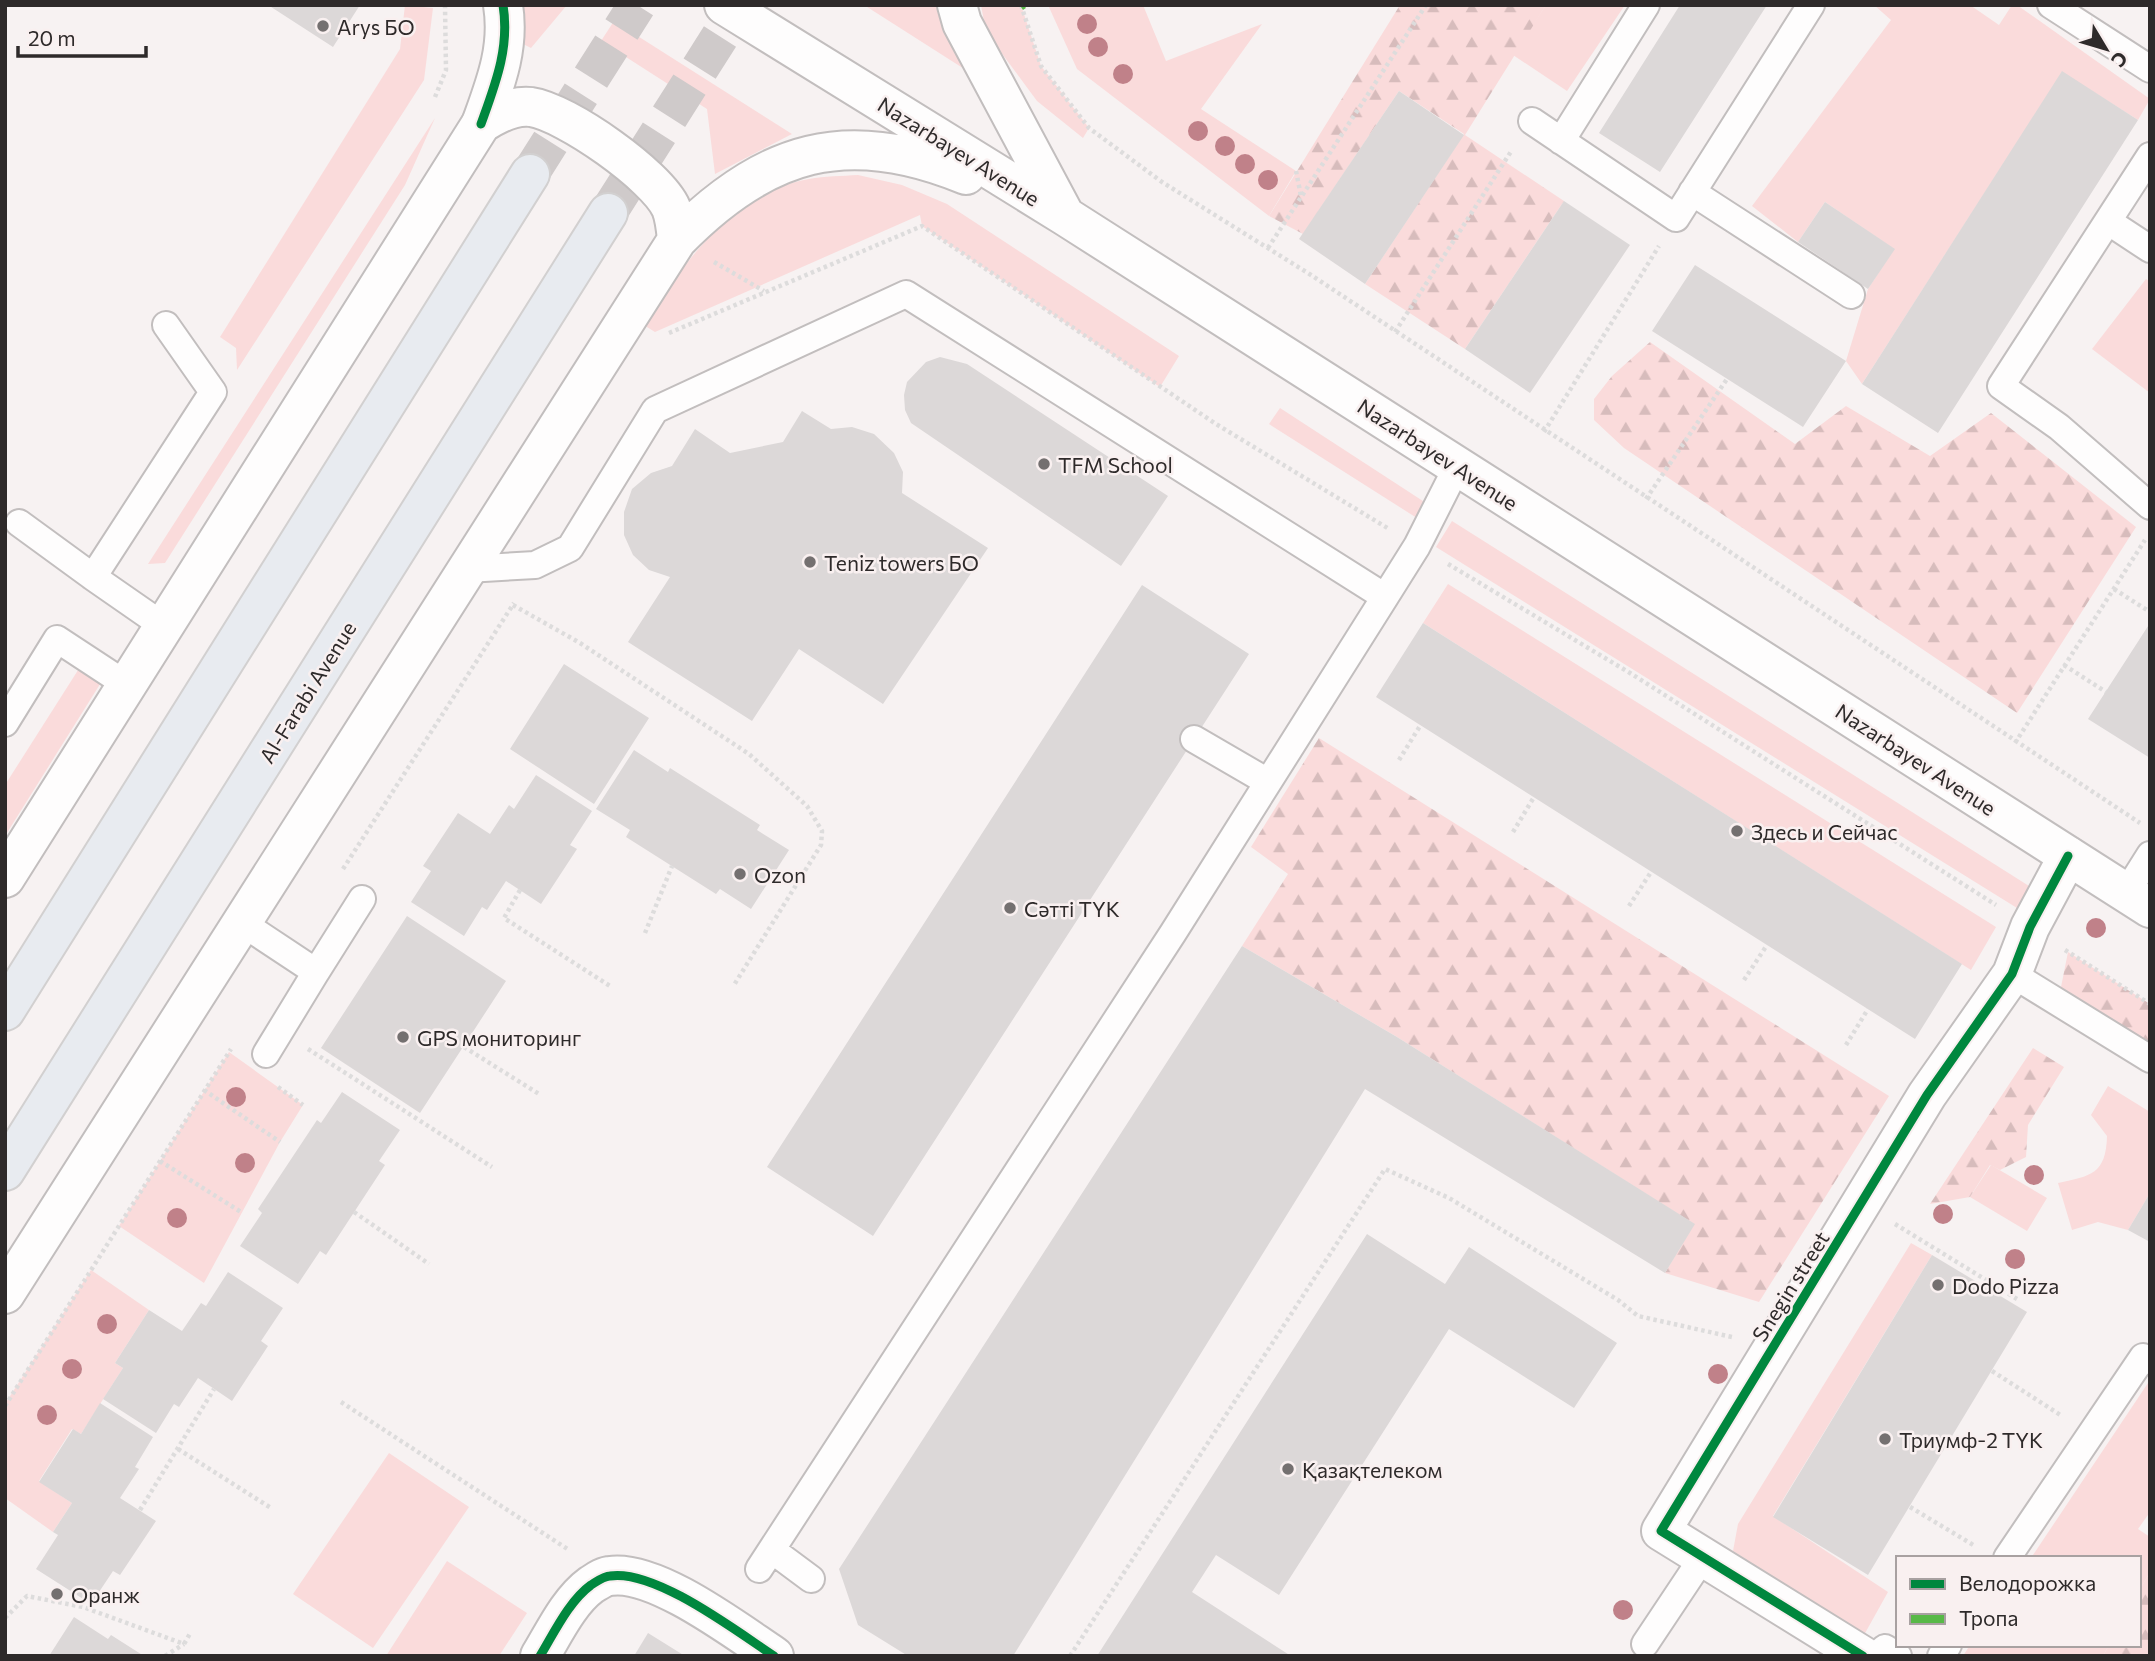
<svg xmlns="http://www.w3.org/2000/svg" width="2155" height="1661" font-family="Commissioner,sans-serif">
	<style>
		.green { fill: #fadbdb }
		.forest { fill: url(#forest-firs) }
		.building { fill: #dcd8d8 }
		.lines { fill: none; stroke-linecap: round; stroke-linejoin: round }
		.primary-tunnel { stroke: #cfcaca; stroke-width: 38; stroke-dasharray: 38 19; stroke-linecap: butt }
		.service-casing { stroke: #c2bebe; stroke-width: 30 }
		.minor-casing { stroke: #c2bebe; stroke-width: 42 }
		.tertiary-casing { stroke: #c2bebe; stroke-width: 42 }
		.secondary-casing { stroke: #c2bebe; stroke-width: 42 }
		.primary-casing { stroke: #d2d0d0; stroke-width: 42 }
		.path { stroke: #dddcdc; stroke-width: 4.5; stroke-dasharray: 3.5 3.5; stroke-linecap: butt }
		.service { stroke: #fefdfd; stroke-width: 26 }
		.minor { stroke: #fefdfd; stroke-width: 38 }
		.tertiary { stroke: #fefdfd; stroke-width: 38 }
		.secondary { stroke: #fefdfd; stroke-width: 38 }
		.primary { stroke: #e8ebf0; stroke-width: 38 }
		.quiet { stroke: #58b947; stroke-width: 7; stroke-dasharray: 14 7; stroke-linecap: butt }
		.cycleway-casing { stroke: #f9f0f0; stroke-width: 13 }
		.cycleway { stroke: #00873e; stroke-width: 9 }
		.tree { fill: #c08189 }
		.poi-dot { fill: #747070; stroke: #f9f0f0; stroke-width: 2.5 }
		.labels { text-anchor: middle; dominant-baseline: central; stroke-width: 5; stroke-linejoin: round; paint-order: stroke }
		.poi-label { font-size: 21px; fill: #2e2a2a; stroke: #f9f0f0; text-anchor: start }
		.street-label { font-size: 21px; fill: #2e2a2a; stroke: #f9f0f0 }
	</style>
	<defs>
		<pattern id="forest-firs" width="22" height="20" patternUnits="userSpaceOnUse" patternTransform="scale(1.75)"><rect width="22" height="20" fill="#fadbdb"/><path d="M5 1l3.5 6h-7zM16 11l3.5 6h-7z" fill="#d7bcbc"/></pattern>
	</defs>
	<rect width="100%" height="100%" fill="#f7f2f2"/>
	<path class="green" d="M405 5 433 8 424 80 237 370 236 348 220 337 400 49Z
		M519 5H567L531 48 523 44Z
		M864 5H944L980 79Z
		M981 5H1021L1041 66 1089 128 1083 138 1037 101 986 32Z
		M1048 5H1143L1166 61 1262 24 1201 109 1296 171 1269 216 1077 69Z
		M1546 5H1625L1567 91 1513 55Z
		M1874 5H1970L1999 25 2012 5H2017L2150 99 2138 120 2062 72 1862 384 1846 361 1868 289 1894 249 1825 202 1798 242 1752 206 1891 20Z
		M614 21 792 134 715 174 707 109 601 41Z
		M435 118 405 185 165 563 148 564Z
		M858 175 902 185 947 204 1179 356 1160 387 922 226 920 215 655 332 642 324C685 264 730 193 809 179 825 176 842 176 858 175Z
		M2146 279 2150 282V393L2092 349Z
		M1280 408 1426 503 1420 520 1269 424Z
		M1452 521 2029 886 2017 908 1436 547Z
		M1448 584 1996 927 1971 970 1423 623Z
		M87 656 107 673 5 836V785Z
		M229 1052 303 1105 280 1142 204 1283 119 1226Z
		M2108 1086 2150 1112V1193L2128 1230 2098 1222 2072 1230 2058 1183C2091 1176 2106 1174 2107 1136L2091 1115Z
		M1991 1165 2047 1198 2027 1231 1970 1197Z
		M1911 1243 1932 1255 1773 1516 1888 1592 1864 1635 1733 1551 1738 1524Z
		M91 1270 149 1310 115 1363 123 1368 81 1434 72 1429 39 1481 72 1503 53 1532 5 1498V1404Z
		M2148 1383 2150 1512 2138 1529 2150 1537V1572L2139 1591V1558H2031Z
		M389 1453 469 1507 373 1648 293 1594Z
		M447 1561 527 1613 499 1656H386Z
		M1970 1645H2109L2103 1656H1963Z"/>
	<path class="forest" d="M1400 5H1546L1465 135 1564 201 1465 349 1365 284 1464 134 1399 91 1303 234 1269 216Z
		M1650 342 1795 444 1846 406 1930 456 1991 413 2136 527 2017 713 1624 448 1594 420V399L1612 376Z
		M1319 738 1889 1096 1759 1302 1665 1273 1694 1224 1397 1037 1242 946 1288 874 1251 847Z
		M2068 952 2150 1004V1059L2058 1002Z
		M2033 1048 2064 1067 2028 1125 2026 1157 2000 1170 1990 1165 1970 1197 1930 1204Z
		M2150 1572V1656H2103L2109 1645H2139V1591Z"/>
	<path class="building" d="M268 5H360L333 47Z
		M1680 5H1767L1660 172 1599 133Z
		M2062 71 2138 120 1938 433 1862 384Z
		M1399 91 1464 135 1365 284 1299 239Z
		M1564 201 1630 245 1530 393 1465 349Z
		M1825 202 1895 249 1868 289 1798 242Z
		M1695 265 1846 361 1803 427 1652 331Z
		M940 357 967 364 1168 496 1121 566 911 423 905 410 904 395 907 382 926 362Z
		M802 411 831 429 852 427 874 434 894 453 903 472 902 493 988 548 883 704 799 649 752 721 628 642 670 577 649 570 633 555 624 535V512L632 489 651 473 672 466 695 429 730 453 783 442Z
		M1142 585 1249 654 873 1236 767 1167Z
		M1423 623 1962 964 1915 1039 1376 697Z
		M2150 623V758L2088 719Z
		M564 664 649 718 594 804 510 749Z
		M634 750 668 772 670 768 760 825 757 830 789 850 751 909 720 889 716 894 626 837 630 830 596 809Z
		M536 775 592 811 570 845 577 849 541 904 506 881 487 910 482 907 464 936 411 902 431 871 423 866 458 813 490 834 509 805 514 809Z
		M407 916 506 981 420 1113 321 1048Z
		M1242 946 1397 1037 1695 1224 1665 1273 1365 1089 1013 1656H908L858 1625 839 1569Z
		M342 1092 400 1130 379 1161 385 1165 326 1255 320 1251 298 1284 240 1246 262 1213 258 1209 317 1120 321 1123Z
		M2150 1193V1242L2128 1230Z
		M1367 1234 1445 1284 1469 1247 1617 1343 1574 1408 1449 1329 1279 1595 1216 1555 1192 1592 1291 1656H1097Z
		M1932 1255 2027 1312 1868 1575 1773 1517Z
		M228 1272 283 1308 261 1341 268 1346 232 1401 198 1378 179 1407 174 1404 156 1433 103 1399 123 1368 115 1363 149 1310 182 1331 201 1303 206 1306Z
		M100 1403 153 1437 135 1467 139 1469 120 1498 156 1521 120 1575 113 1571 91 1604 36 1569 58 1535 53 1532 72 1503 39 1482 73 1429 81 1434Z
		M74 1617 108 1639 111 1635 144 1656H49Z
		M648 1633 685 1656H634Z"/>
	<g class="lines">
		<path class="primary-tunnel" d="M530 174 637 5
			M608 213 740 5"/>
		<g class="service-casing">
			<path id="service" d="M2051 5 2150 69
				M1532 121 1676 218 1811 5
				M1561 141 1646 5
				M2150 156 2001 386 2059 427 2150 506
				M1692 192 1851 295
				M2109 222 2150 249
				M19 523 93 577
				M467 569 535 565 570 548 655 410 906 294 1385 597
				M165 627 93 577 213 392 166 325
				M5 723 57 639 127 685
				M1194 739 1268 782
				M2126 893 2150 855
				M242 923 316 972 266 1054
				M316 972 362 899
				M2012 974 2150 1059
				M772 1550 811 1579
				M2007 1558 2143 1357 2150 1361
				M759 1569 1173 933 1385 597 1417 546 1457 467
				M1645 1644 1703 1557
				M1876 1656 1885 1648 1898 1656
				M1941 1656 1948 1645"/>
		</g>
		<g class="minor-casing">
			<path id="minor" d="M540 1656C554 1633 569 1601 591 1585 596 1582 604 1576 610 1576 655 1569 736 1631 774 1656
				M1863 1656 1661 1531 1927 1095 2012 974 2030 927 2068 856"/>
		</g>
		<g class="tertiary-casing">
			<path id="tertiary" d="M481 124C495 85 510 48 503 5"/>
		</g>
		<g class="secondary-casing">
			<path id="secondary" d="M724 5 1065 216 2150 908
				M957 5 962 23 1064 214
				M5 878 481 124C496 114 513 105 531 107 566 112 657 176 671 208 675 218 676 230 677 240
				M5 1294 677 240C765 150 847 126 966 175"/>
		</g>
		<g class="primary-casing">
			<path id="primary" d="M5 1011 530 174
				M5 1171 608 213"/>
		</g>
		<path class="path" d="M1021 5 1041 66 1089 128 1162 182 1311 275 2140 823
			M435 97 446 70 445 5
			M1296 171 1301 196
			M1268 248 1426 5
			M714 262 764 291
			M1395 332 1512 150
			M669 333 922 226 1216 424 1389 529
			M1544 432 1659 246
			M1646 499 1727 379
			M1448 564 1630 673 1996 905
			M2114 589 2150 612
			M513 605 580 643 749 754 807 806 822 831 821 845 734 985
			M2064 665 2106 692
			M2015 743 2145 540
			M1399 760 1420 726
			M1513 832 1534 797
			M343 869 514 603
			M520 890 504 918 610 986
			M1629 906 1651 872
			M645 933 672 866
			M2065 950 2150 1004
			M1744 980 1767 945
			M1846 1045 1868 1009
			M464 1047 539 1094
			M308 1049 492 1167
			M278 1087 303 1105
			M204 1090 280 1142
			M160 1161 241 1212
			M354 1212 429 1264
			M1895 1224 2017 1299
			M1992 1371 2062 1416
			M341 1402 569 1550
			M5 1406 231 1049
			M178 1449 271 1508
			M1910 1507 1975 1546
			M140 1510 214 1389
			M5 1618 27 1596 83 1607 184 1644 191 1632
			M165 1656 184 1644
			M1070 1656 1385 1169 1449 1198 1618 1300 1638 1316 1732 1337"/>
		<use href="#service" class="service"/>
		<use href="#minor" class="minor"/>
		<use href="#tertiary" class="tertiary"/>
		<use href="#secondary" class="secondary"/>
		<use href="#primary" class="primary"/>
		<path class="quiet" d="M1021 7 1024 5"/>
		<g class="cycleway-casing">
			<path id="cycleway" d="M481 124C495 85 510 48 503 5
				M540 1656C554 1633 569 1601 591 1585 596 1582 604 1576 610 1576 655 1569 736 1631 774 1656
				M1863 1656 1661 1531 1927 1095 2012 974 2030 927 2068 856"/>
		</g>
		<use href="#cycleway" class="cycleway"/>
	</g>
	<g class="tree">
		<circle cx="1087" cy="24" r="10"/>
		<circle cx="1098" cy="47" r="10"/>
		<circle cx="1123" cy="74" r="10"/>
		<circle cx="1198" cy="131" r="10"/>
		<circle cx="1225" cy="146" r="10"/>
		<circle cx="1245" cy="164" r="10"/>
		<circle cx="1268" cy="180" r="10"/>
		<circle cx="2096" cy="928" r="10"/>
		<circle cx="236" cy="1097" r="10"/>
		<circle cx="245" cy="1163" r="10"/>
		<circle cx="2034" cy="1175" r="10"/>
		<circle cx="1943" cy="1214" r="10"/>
		<circle cx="177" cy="1218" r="10"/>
		<circle cx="2015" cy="1259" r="10"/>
		<circle cx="107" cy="1324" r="10"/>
		<circle cx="72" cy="1369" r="10"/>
		<circle cx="1718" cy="1374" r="10"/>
		<circle cx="47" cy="1415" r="10"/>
		<circle cx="1623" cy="1610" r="10"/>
	</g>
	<g class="poi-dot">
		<circle cx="323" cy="26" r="7"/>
		<circle cx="1044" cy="464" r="7"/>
		<circle cx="810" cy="562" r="7"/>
		<circle cx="1737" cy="831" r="7"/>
		<circle cx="740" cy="874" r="7"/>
		<circle cx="1010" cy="908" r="7"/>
		<circle cx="403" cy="1037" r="7"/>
		<circle cx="1938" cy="1285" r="7"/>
		<circle cx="1885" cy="1439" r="7"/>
		<circle cx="1288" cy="1469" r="7"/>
		<circle cx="57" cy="1594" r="7"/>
	</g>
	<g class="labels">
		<g class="poi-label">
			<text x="337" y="26">Arys БО</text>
			<text x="1058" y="464">TFM School</text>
			<text x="824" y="562">Teniz towers БО</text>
			<text x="1751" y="831">Здесь и Сейчас</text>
			<text x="754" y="874">Ozon</text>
			<text x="1024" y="908">Сәтті ТҮК</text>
			<text x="417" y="1037">GPS мониторинг</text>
			<text x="1952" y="1285">Dodo Pizza</text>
			<text x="1899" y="1439">Триумф-2 ТҮК</text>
			<text x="1302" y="1469">Қазақтелеком</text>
			<text x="71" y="1594">Оранж</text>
		</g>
		<g class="street-label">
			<text transform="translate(959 151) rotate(32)">Nazarbayev Avenue</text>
			<text transform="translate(1438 454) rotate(33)">Nazarbayev Avenue</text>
			<text transform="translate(307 692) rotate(-58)">Al-Farabi Avenue</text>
			<text transform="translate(1916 759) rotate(33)">Nazarbayev Avenue</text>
			<text transform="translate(1790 1286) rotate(-58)">Snegin street</text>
		</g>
	</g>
	<rect width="2155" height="1661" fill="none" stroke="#2e2a2a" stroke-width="14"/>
	<rect x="1896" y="1556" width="245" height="91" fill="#f9f0f0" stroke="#a8a1a1" stroke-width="2"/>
	<rect x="1910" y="1579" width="35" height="10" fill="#00873e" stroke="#a8a1a1" stroke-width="2"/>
	<text x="1959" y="1591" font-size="21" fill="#2e2a2a">Велодорожка</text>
	<rect x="1910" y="1614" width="35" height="10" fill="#58b947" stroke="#a8a1a1" stroke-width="2"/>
	<text x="1959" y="1626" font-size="21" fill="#2e2a2a">Тропа</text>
	<g transform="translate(2106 49) rotate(128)" stroke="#f9f0f0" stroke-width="5" paint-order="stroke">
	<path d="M0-5L12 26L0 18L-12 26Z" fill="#2e2a2a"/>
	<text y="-10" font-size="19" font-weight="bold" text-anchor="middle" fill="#2e2a2a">С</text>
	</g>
	<path d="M18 46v10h128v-10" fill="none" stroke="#2e2a2a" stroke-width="3.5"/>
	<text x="28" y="46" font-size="21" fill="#2e2a2a" stroke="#f9f0f0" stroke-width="5" paint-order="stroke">20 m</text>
</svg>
